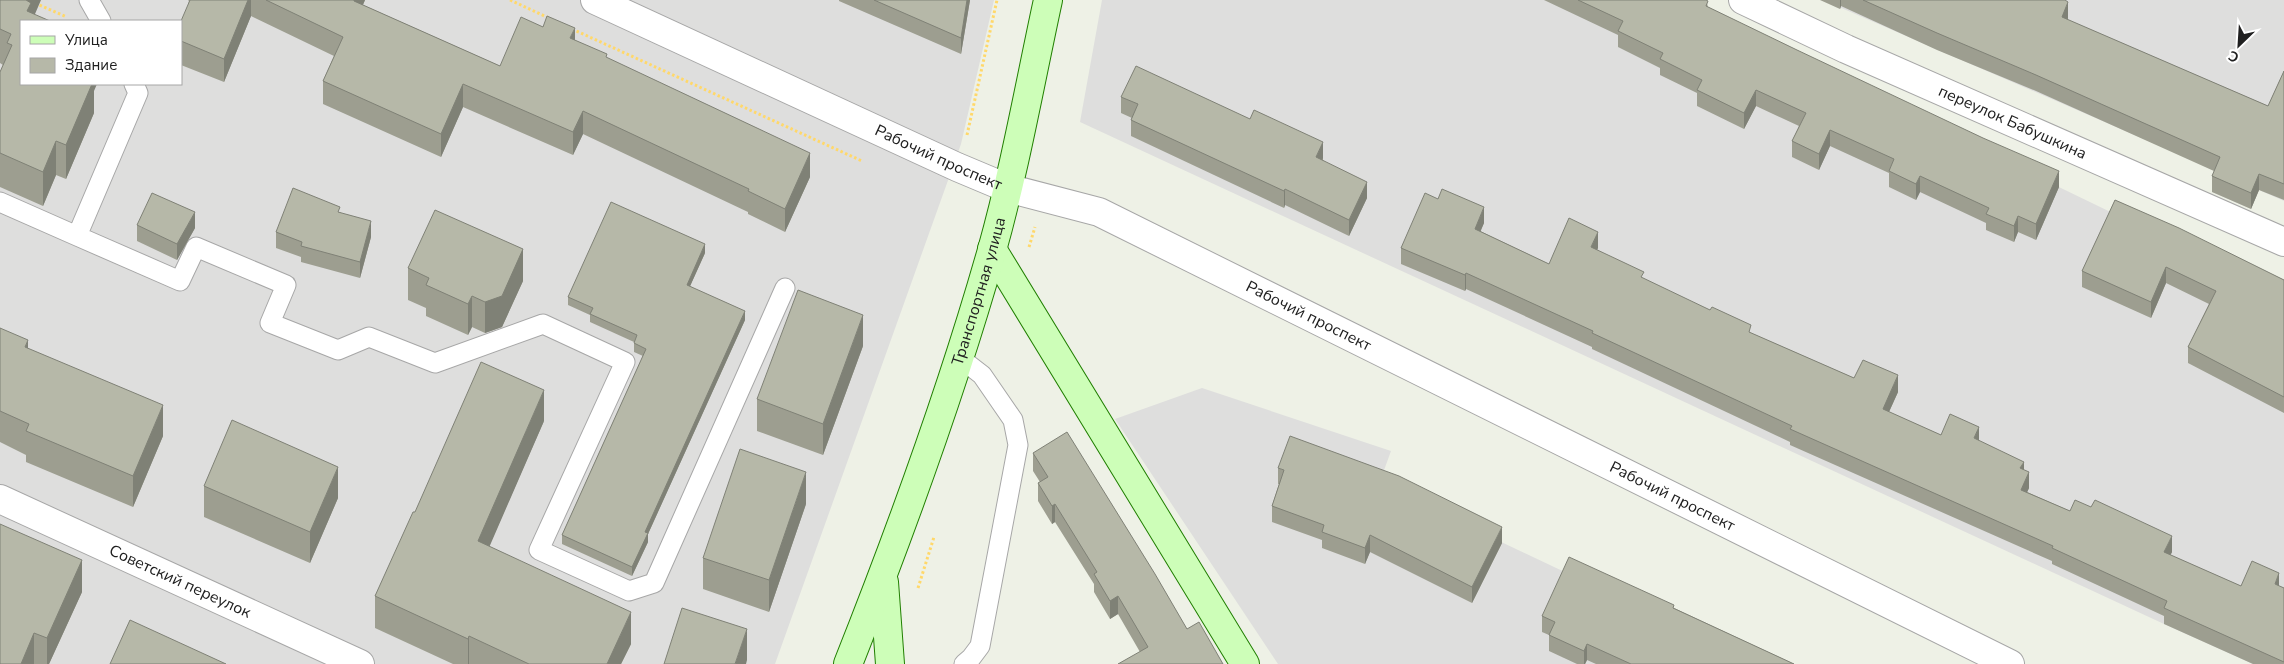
<svg xmlns="http://www.w3.org/2000/svg" width="2284" height="664" font-family="'Nunito Sans',sans-serif">
	<style>
		.residential { fill: #dededd; fill-rule: evenodd }
		.lines { fill: none; stroke-linecap: round; stroke-linejoin: round }
		.service-casing { stroke: #a7a7a7; stroke-width: 21 }
		.minor-casing { stroke: #a7a7a7; stroke-width: 30 }
		.secondary-casing { stroke: #207f00; stroke-width: 30 }
		.path { stroke: #ffd86a; stroke-width: 3; stroke-dasharray: 2.5 2.5; stroke-linecap: butt }
		.service { stroke: #fff; stroke-width: 19 }
		.minor { stroke: #fff; stroke-width: 28 }
		.secondary { stroke: #cdfeb8; stroke-width: 28 }
		.wall { fill: #9d9e90 }
		.shaded-wall { fill: #7f8176 }
		.building { fill: #b6b8a8; stroke: #7f8176 }
		.labels { text-anchor: middle; dominant-baseline: central; stroke-width: 4.5; stroke-linejoin: round; paint-order: stroke }
		.street-label { font-size: 16px; fill: #202020; stroke: #fff }
	</style>
	<rect width="100%" height="100%" fill="#eef1e6"/>
	<path class="residential" d="M0 0H994L961 144 775 664H0ZM21 21H181V84H21Z
		M1102 0H1673L2284 296V664H2253L2164 624 1080 122Z
		M1823 0H2284V201L2259 190 2251 209 2212 192 2220 172Z
		M1202 388 1391 451 1379 484 1759 664H1278L1115 419Z"/>
	<g class="lines">
		<g class="service-casing">
			<path id="service" d="M89 0 101 21
				M0 202 77 236 138 93 134 84
				M77 236 180 281 196 247 286 285 270 323 338 350 369 337 435 363 543 324 625 362 539 550 629 591 654 583 785 288
				M960 358 982 375 1013 420 1018 445 980 646 971 658 964 664"/>
		</g>
		<g class="minor-casing">
			<g id="minor">
				<path id="s1" d="M595 0 957 167 1007 188 1099 212 2010 664"/>
				<path id="s2" d="M1743 0 1846 49 2284 242"/>
				<path id="s3" d="M0 499 360 664"/>
			</g>
		</g>
		<g class="secondary-casing">
			<g id="secondary">
				<path d="M992 249 1245 664"/>
				<path d="M884 582 890 664"/>
				<path id="s4" d="M848 664C902 528 952 391 992 250 1015 168 1030 83 1048 0"/>
			</g>
		</g>
		<path class="path" d="M510 0 551 19
			M35 3 67 17
			M572 29 862 161
			M967 135 997 0
			M1029 247 1035 227
			M918 588 934 537"/>
		<use href="#service" class="service"/>
		<use href="#minor" class="minor"/>
		<use href="#secondary" class="secondary"/>
	</g>
	<path class="wall" d="M0 0 35 15 94 91V113L66 179 56 175 43 206 0 187V72L3 65 0 63Z
		M188 0H365L363 5 500 66 543 27 575 40 607 58 810 177 785 232 748 214V212L583 134 573 155 463 107 441 157 323 104V81L334 56 251 16 224 82 181 65V41L189 1Z
		M839 0H970L961 54 839 1Z
		M1544 0H1706L1708 7 2059 187 2036 240 2018 232 2014 242 1986 230V223L1920 192 1916 200 1889 187V173L1830 146 1819 170 1792 157V141L1799 126 1756 106 1744 129 1697 106V93L1660 75V68L1618 47V35Z
		M1820 0H2065L2068 18V20L2268 106 2284 71V200L2259 190 2251 209 2212 192V176L2214 171 2036 91 1937 50 1841 6 1840 9Z
		M1121 97 1323 158V160L1367 198 1349 236 1285 205 1284 208 1131 136V120L1132 118 1121 113Z
		M1438 199 1484 223 1480 231 1549 264 1598 248 1597 250 1644 279 1751 333 1854 378 1898 392 1889 412 1941 435 1979 441 2024 470 2029 488 2027 492 2070 511 2172 552 2170 555 2241 586H2279L2284 588V664H2253L2164 624V616L2052 564V561L1790 445V442L1592 349V347L1466 289 1465 291 1401 264V248Z
		M2115 200 2284 280V413L2188 363V347L2209 304 2166 283 2151 318 2082 287V271Z
		M340 212 371 237 360 278 301 262V257L276 248V232Z
		M137 225 195 228 177 260 137 241Z
		M705 253 690 286 745 320 648 534V542L632 576 562 544V535L643 356 634 352V342L590 322V315L568 305V297Z
		M408 268 523 281 502 327 485 333 472 327 468 335 426 316V308L408 300Z
		M0 328 28 349 163 436 133 507 26 462V455L0 442Z
		M863 346 823 455 757 431V399Z
		M544 421 489 546 631 644 621 664H453L375 628V596L415 512Z
		M1033 453 1187 629 1223 664 1140 652 1118 614 1110 619 1094 592V584L1055 522 1052 524 1038 501V483L1040 482 1033 471Z
		M1278 468 1502 543 1472 603 1370 552 1365 564 1322 548V540L1272 522V506L1279 484H1278Z
		M204 486 338 498 310 563 204 517Z
		M806 504 769 612 703 589V558Z
		M82 560V592L49 664H0Z
		M1674 608 1794 664H1596L1587 660 1585 664H1577L1549 651V635L1542 632V616Z"/>
	<path class="shaded-wall" d="M26 0H41L32 21H26Z
		M248 0H251V16L224 82V59Z
		M354 0H365L354 24Z
		M967 0H970L961 54V38Z
		M1840 0H1841V6L1840 9Z
		M2068 2V18L2062 33V17Z
		M575 28V51L570 38Z
		M86 84H97L94 91V113L66 179V145Z
		M463 84V107L441 157V134Z
		M1756 90V106L1744 129V113Z
		M583 111V134L573 155V132Z
		M1830 130V146L1819 170V154Z
		M56 141V175L43 206V172Z
		M1323 142V158L1316 173V157Z
		M810 153V177L785 232V209Z
		M2059 171V187L2036 240V224Z
		M2259 174V190L2251 209V193Z
		M1920 176V192L1916 200V184Z
		M1367 182V198L1349 236V220Z
		M1285 189V205L1284 208V191Z
		M1484 207V223L1475 245V229Z
		M195 212V228L177 260V244Z
		M2018 216V232L2014 242V226Z
		M371 221V237L360 278V262Z
		M1598 232V248L1591 263V247Z
		M705 244V253L687 293V285Z
		M523 249V281L502 327 485 333V302Z
		M2166 267V283L2151 318V302Z
		M1466 273V289L1465 291V275Z
		M472 296V327L468 335V304Z
		M745 311V320L648 534V542L632 576V567L645 532Z
		M863 315V346L823 455V424Z
		M28 340V372L25 347Z
		M1898 375V392L1883 425V409Z
		M544 390V421L478 573V541Z
		M163 405V436L133 507V476Z
		M1979 427V443L1974 438Z
		M2024 462V478L2020 468Z
		M338 467V498L310 563V532Z
		M806 472V504L769 612V580Z
		M2029 472V488L2021 506V490Z
		M1055 504V522L1052 524V506Z
		M1502 527V543L1472 603V587Z
		M1370 535V552L1365 564V548Z
		M2172 536V552L2164 569V552Z
		M82 560V592L49 664H47V638Z
		M2279 573V589L2275 584Z
		M1118 596V614L1110 619V601Z
		M631 612V644L621 664H607Z
		M747 629V660L746 664H735Z
		M34 633V664H21Z
		M469 636V664H468V639Z
		M1587 644V660L1585 664H1584V651Z"/>
	<path class="building" d="M0 0H26L31 3 27 11 50 21H21V84H92L66 145 56 141 43 172 0 153V72L12 45 7 43 11 34 0 29Z
		M190 0H248L224 59 181 41V21Z
		M266 0H354V1L500 66 521 17 543 27 547 16 575 28 570 38 607 54 606 57 810 153 785 209 748 191 749 189 583 111 573 132 463 84 441 134 323 81 343 37Z
		M874 0H967L961 38Z
		M1578 0H1706L1708 1 1706 6 1797 50 1983 138 2059 171 2036 224 2018 216 2014 226 1986 214 1989 208 1920 176 1916 184 1889 171 1894 159 1830 130 1819 154 1792 141 1806 113 1756 90 1744 113 1697 90 1702 80 1660 59 1663 53 1618 31 1623 21Z
		M1863 0H2065L2068 2 2062 17 2268 106 2284 71V184L2259 174 2251 193 2212 176 2220 157 2036 75 1937 33Z
		M1136 66 1250 119 1254 110 1323 142 1316 157 1367 182 1349 220 1285 189 1284 191 1131 120 1138 104 1121 97Z
		M293 188 340 207 338 212 371 221 360 262 301 246 302 242 276 232Z
		M1442 189 1484 207 1475 229 1549 264 1569 218 1598 232 1591 247 1644 272 1641 277 1710 310 1712 307 1751 325 1749 332 1854 378 1863 360 1898 375 1883 409 1941 435 1950 414 1979 427 1974 438 2024 462 2020 468 2029 472 2021 490 2070 511 2075 500 2091 507 2095 500 2172 536 2164 552 2241 586 2252 561 2279 573 2275 584 2284 588V662L2164 608 2167 601 2052 548 2053 546 1790 429 1792 426 1592 333 1593 331 1466 273 1465 275 1401 248 1425 193 1438 199Z
		M152 193 195 212 177 244 137 225Z
		M2115 200 2179 228 2284 280V397L2188 347 2216 291 2166 267 2151 302 2082 271Z
		M611 202 705 244 687 285 745 311 645 532 648 533 632 567 562 535 646 349 634 343 637 335 590 314 593 308 568 297Z
		M435 210 523 249 502 296 485 302 472 296 468 304 426 285 429 278 408 268Z
		M798 290 863 315 823 424 757 399Z
		M0 328 28 340 25 347 163 405 133 476 26 431 29 424 0 411Z
		M481 362 544 390 478 541 631 612 607 664H529L469 636 468 639 375 596 413 512H415Z
		M232 420 338 467 310 532 204 486Z
		M1067 432 1155 574 1187 629 1199 622 1223 664H1118L1148 647 1118 596 1110 601 1094 574 1097 572 1055 504 1052 506 1038 483 1048 477 1033 453Z
		M1290 436 1399 476 1502 527 1472 587 1370 535 1365 548 1322 532 1324 525 1272 506 1284 470 1278 468Z
		M740 449 806 472 769 580 703 558Z
		M0 524 82 560 47 638 34 633 21 664H0Z
		M1569 557 1674 605 1673 608 1794 664H1631L1587 644 1584 651 1549 635 1555 622 1542 616Z
		M682 608 747 629 735 664H664Z
		M130 620 226 664H110Z"/>
	<g class="labels">
		<g class="street-label">
			<text stroke="none"><textPath href="#s2" startOffset="296">переулок Бабушкина</textPath></text>
			<text stroke="none"><textPath href="#s1" startOffset="378">Рабочий проспект</textPath></text>
			<text stroke="none"><textPath href="#s4" startOffset="395">Транспортная улица</textPath></text>
			<text stroke="none"><textPath href="#s1" startOffset="782">Рабочий проспект</textPath></text>
			<text stroke="none"><textPath href="#s1" startOffset="1188">Рабочий проспект</textPath></text>
			<text stroke="none"><textPath href="#s3" startOffset="198">Советский переулок</textPath></text>
		</g>
	</g>
	<rect x="20" y="20" width="162" height="65" fill="#ffffff" stroke="#a6a6a6"/>
	<rect x="30" y="36" width="25" height="8" fill="#cdfeb8" stroke="#a6a6a6"/>
	<text x="65" y="45" font-size="15" fill="#202020">Улица</text>
	<rect x="30" y="58" width="25" height="15" fill="#b6b8a8" stroke="#a6a6a6"/>
	<text x="65" y="70" font-size="15" fill="#202020">Здание</text>
	<g transform="translate(2239 45) rotate(205)" stroke="#ffffff" stroke-width="4" paint-order="stroke">
	<path d="M0-4L9 19L0 12L-9 19Z" fill="#202020"/>
	<text y="-8" font-size="14" font-weight="bold" text-anchor="middle" fill="#202020">С</text>
	</g>
</svg>
